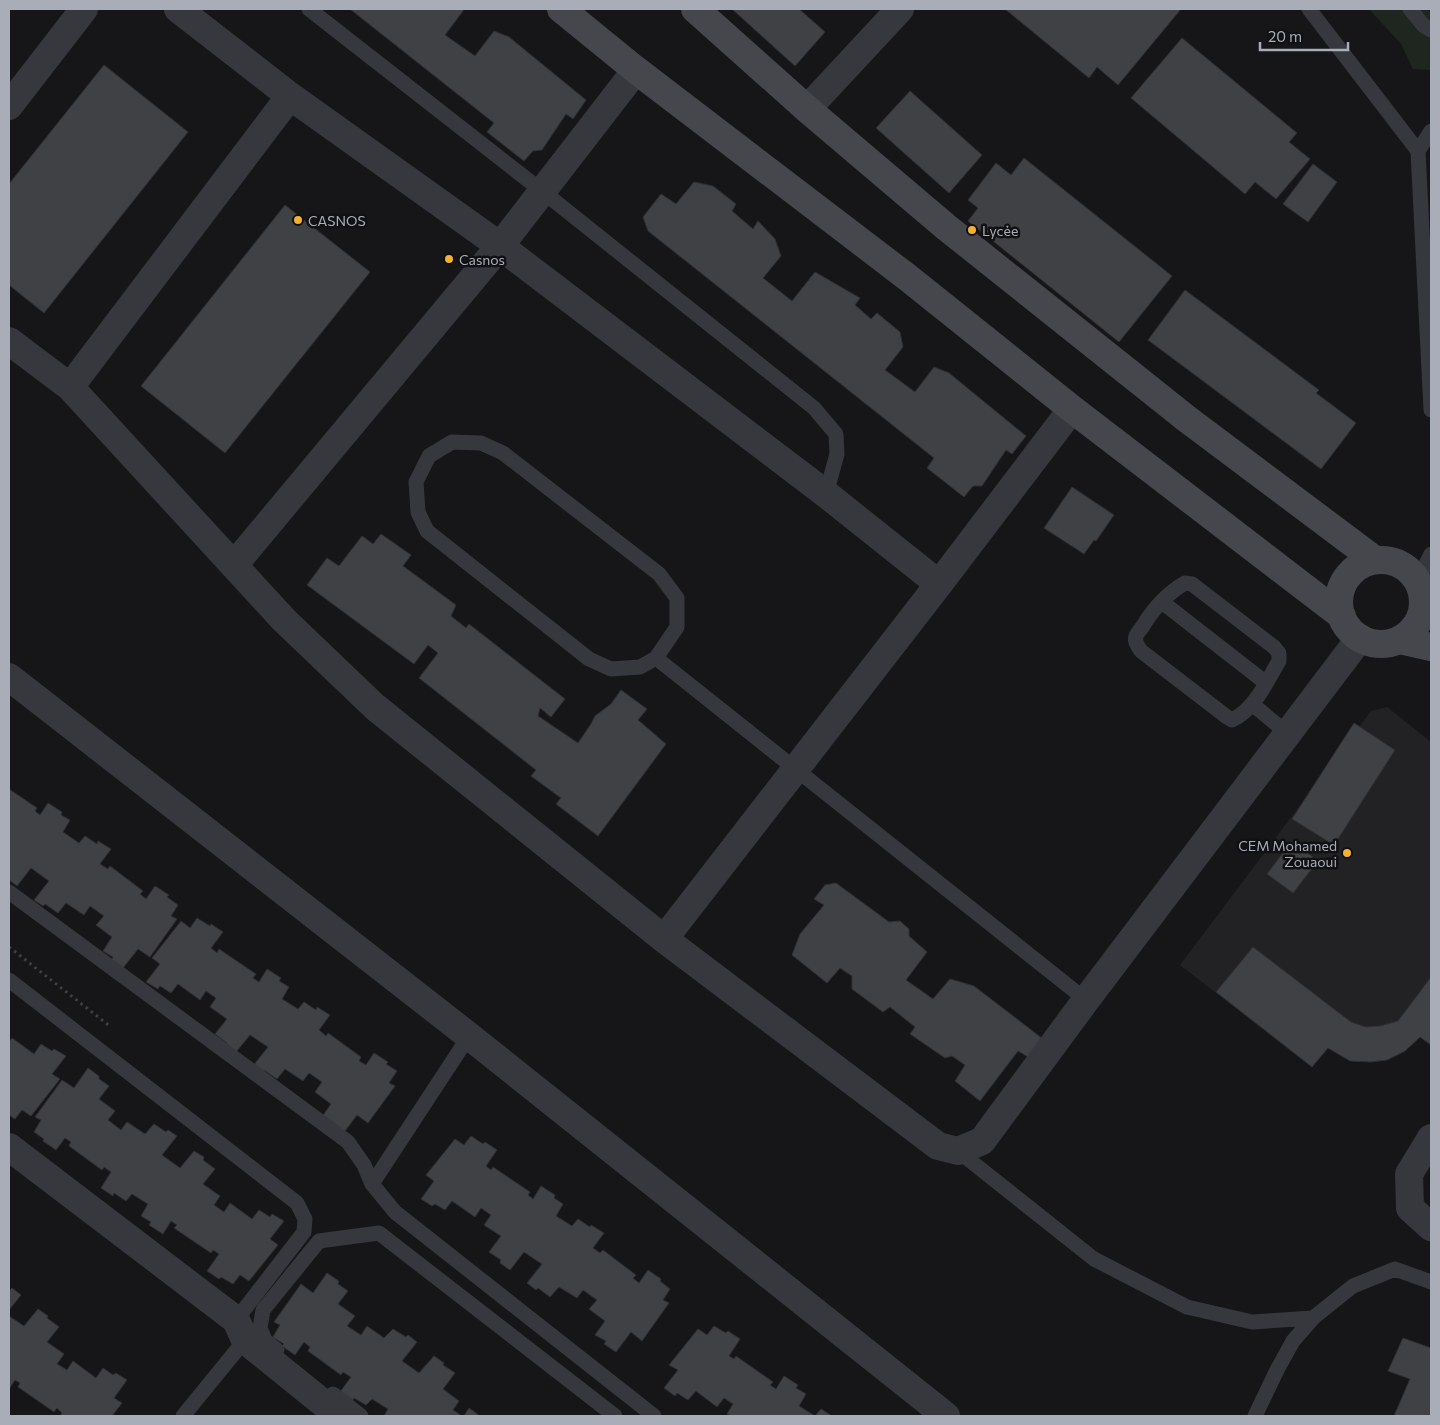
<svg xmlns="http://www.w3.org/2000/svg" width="1440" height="1425" font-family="Commissioner,sans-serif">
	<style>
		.built { fill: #222225 }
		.green { fill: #1e261f }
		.building { fill: #404145; stroke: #303034 }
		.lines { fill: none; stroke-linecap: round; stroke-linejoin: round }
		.path { stroke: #3d3f44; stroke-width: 3; stroke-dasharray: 2.5 4; stroke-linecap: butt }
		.service { stroke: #37383d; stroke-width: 15 }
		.minor { stroke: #37383d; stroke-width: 28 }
		.tertiary { stroke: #37383d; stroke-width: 28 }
		.secondary { stroke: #45474d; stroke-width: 28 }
		.poi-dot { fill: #f2b134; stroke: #111113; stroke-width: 2 }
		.labels { text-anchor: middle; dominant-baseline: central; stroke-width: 5; stroke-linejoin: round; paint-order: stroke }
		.poi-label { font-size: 14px; fill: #a8adb8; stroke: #111113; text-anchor: start }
	</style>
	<rect width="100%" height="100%" fill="#161618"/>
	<path class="built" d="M1387 707 1431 742V1045L1420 1037 1405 1051 1387 1060 1328 1048 1312 1067 1180 965 1371 711Z"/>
	<path class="green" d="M1369 9H1431V70L1413 69 1401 44Z"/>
	<path class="building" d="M350 9H463V11L445 35 475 56 494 31 509 37 586 100 573 119 566 114 542 150 533 151 524 161 487 132 494 123Z
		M732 9H799L825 32 795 66Z
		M1005 9H1181L1118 85 1097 67 1089 78Z
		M1182 38 1297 133 1289 142 1310 159 1276 199 1255 182 1245 194 1131 98Z
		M104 65 188 132 44 313 9 285V184Z
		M910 91 982 155 949 193 876 128Z
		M1024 158 1172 276 1119 342 968 221 978 208 968 200 996 163 1011 175Z
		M1313 164 1337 182 1308 222 1283 204Z
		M694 182 713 186 736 204 732 211 753 229 758 221 775 239 781 256 763 278 792 301 815 272 860 298 855 305 871 319 877 313 900 332 903 347 885 370 915 392 934 367 949 373 1026 436 1012 454 1006 450 982 486H973L964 497 927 468 934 458 648 231 643 217 661 194 676 204Z
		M285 205 370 272 225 453 141 386Z
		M1185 290 1319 390 1316 393 1356 423 1321 469 1148 340Z
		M1072 487 1114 515 1096 541 1094 540 1084 554 1044 528Z
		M381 534 411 555 403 566 456 605 451 616 466 628 469 624 565 699 551 717 540 708 538 716 578 743 591 724 595 716 611 704 621 690 647 709 638 720 666 744 598 836 556 804 561 798 531 776 536 770 419 678 438 653 428 645 414 664 307 585 327 558 339 566 362 536 373 544Z
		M1354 723 1395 750 1334 845 1292 819Z
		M9 789 37 808 35 811 40 815 48 803 62 812 61 815 70 820 63 832 79 843 85 836 97 844 98 841 111 849 100 864 108 869 110 866 143 891 140 894 146 899 155 886 169 895 167 897 178 905 171 916 177 919 150 957 138 949 123 968 112 960 113 957 103 951 112 937 96 925 104 916 90 906 84 915 66 903 58 913 45 904 43 906 34 900 49 881 31 868 17 886 9 880Z
		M1292 841 1318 861 1293 893 1267 874Z
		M836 883 889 922 900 921 909 929V936L927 952 906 980 933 999 950 979 974 986 1043 1039 1030 1058 1018 1051 980 1101 955 1081 965 1065 952 1056 945 1058 910 1034 915 1027 890 1007 883 1012 852 989V976L840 968 827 983 792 955 800 934 824 905 814 899 825 885Z
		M197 918 210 926 211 924 223 932 211 948 217 953 219 949 256 974 253 978 259 982 267 969 281 978 279 981 289 987 282 999 298 1009 304 1002 316 1010 317 1007 330 1015 319 1030 326 1036 328 1033 361 1057 359 1061 366 1065 374 1053 388 1062 386 1064 397 1071 389 1083 395 1086 368 1123 357 1115 342 1135 322 1117 331 1104 315 1092 322 1082 309 1073 303 1081 285 1069 277 1079 264 1070 262 1073 253 1066 268 1047 250 1035 236 1052 226 1045 227 1043 215 1034 227 1019 210 1007 216 998 206 991 200 1000 178 984 171 993 160 986 158 989 146 982 160 964 152 958 181 921 190 928Z
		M1253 947 1351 1022 1366 1027 1380 1026 1398 1021 1431 977V1045L1420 1037 1405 1051 1387 1060 1371 1062 1350 1061 1328 1048 1312 1067 1216 992Z
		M12 1038 34 1054 41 1044 52 1051 54 1049 66 1056 52 1074 60 1079 31 1116 22 1110 15 1119 9 1115V1042Z
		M88 1068 99 1076V1079L109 1086 99 1099 115 1111 108 1120 121 1130 127 1122 145 1134 154 1124 166 1132 168 1130 177 1136 162 1155 180 1168 194 1151 204 1157 203 1160 215 1169 203 1184 220 1196 214 1205 224 1212 230 1203 252 1219 259 1210 270 1217 272 1214 284 1221 270 1239 278 1245 249 1281 240 1275 233 1284 221 1277 219 1279 207 1271 219 1254 213 1250 211 1253 174 1228 177 1225 171 1221 163 1234 149 1225 151 1222 141 1216 148 1204 132 1194 126 1201 114 1193 113 1196 101 1188 111 1172 104 1167 102 1170 69 1146 71 1142 65 1138 56 1150 43 1141 44 1139 34 1132 41 1120 35 1117 62 1080 74 1088Z
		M471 1136 483 1144 485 1142 497 1150 486 1166 491 1170 493 1167 530 1192 528 1195 533 1199 541 1186 555 1195 554 1198 563 1204 556 1216 572 1226 578 1219 590 1227 591 1225 604 1233 593 1248 600 1253 603 1250 636 1275 633 1278 639 1283 648 1270 661 1279 660 1281 670 1289 663 1300 669 1303 642 1341 631 1332 616 1352 604 1344 606 1341 595 1335 605 1321 589 1309 597 1300 583 1290 577 1298 559 1287 550 1297 538 1288 536 1290 527 1283 542 1264 524 1252 510 1270 500 1263 501 1260 489 1252 501 1236 484 1225 491 1215 481 1208 475 1217 452 1201 445 1210 435 1204 432 1206 421 1199 434 1181 426 1175 455 1139 464 1145Z
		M327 1273 339 1281 338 1284 348 1291 338 1304 355 1316 347 1326 361 1335 367 1326 384 1338 393 1329 406 1337 408 1335 417 1342 402 1361 419 1373 434 1356 444 1363 443 1365 455 1373 443 1389 459 1401 453 1410 462 1416H384L388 1409 372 1399 366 1405 354 1398 353 1400 340 1392 351 1377 343 1372 341 1375 308 1351 310 1347 304 1342 295 1355 282 1346 284 1344 273 1337 280 1325 274 1322 301 1284 313 1293Z
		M12 1288 21 1295 9 1310V1289L10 1290Z
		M38 1309 48 1316 47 1318 59 1327 47 1342 64 1354 57 1364 67 1370 73 1361 96 1378 103 1368 113 1375 116 1373 127 1380 114 1398 122 1403 112 1416H60L62 1413 57 1408 54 1412 18 1387 20 1383 15 1380 9 1389V1316L24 1326Z
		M714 1326 726 1333 728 1331 740 1339 729 1356 734 1359 736 1356 773 1382 770 1385 776 1389 784 1376 798 1385 796 1388 806 1394 799 1406 815 1416 821 1409 832 1416H731L727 1414 733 1404 724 1398 717 1407 696 1391 688 1400 677 1393 675 1396 664 1388 678 1370 669 1365 698 1329 707 1335Z
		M1403 1338 1431 1348V1416H1394L1410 1379 1388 1371Z
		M469 1408 480 1416H464Z"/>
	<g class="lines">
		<path class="path" d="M9 947 111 1027"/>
		<path class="service" d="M309 9 542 191 814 408 836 434 837 454 826 494
			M1309 9 1418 151
			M1410 9 1424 26 1431 30
			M1431 131 1418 151 1431 410
			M452 442 481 443 503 453 659 574 677 598V627L656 658 640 667 611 669 589 659 427 531 418 512 416 482 429 456Z
			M1418 580 1431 554
			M1185 583 1192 584 1274 647 1279 653V661C1267 681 1255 709 1232 720L1227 717 1141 651C1138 646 1134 642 1136 636 1137 633 1141 629 1143 626 1153 609 1168 593 1185 583Z
			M1162 602 1266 683
			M656 658 1086 1000
			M1252 704 1287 733
			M9 892 348 1142 364 1165 372 1184 395 1212 654 1416
			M9 980 297 1203 305 1219 304 1232 236 1320
			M958 1151 1094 1259 1187 1307 1252 1322 1313 1318
			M372 1184 469 1036
			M277 1350 265 1340 260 1328 263 1310 319 1241 379 1233 615 1416
			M333 1394 361 1416
			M183 1416 245 1340
			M1255 1416 1277 1370 1293 1341 1313 1318 1353 1286 1395 1269 1431 1282"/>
		<path class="minor" d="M178 9 290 96 500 246 826 494 939 584
			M9 106 84 9
			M807 109 900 9
			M9 341 70 387 284 620 375 707 664 939 938 1146 958 1151 982 1141 1086 1000 1360 638
			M70 387 290 96
			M234 565 500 246 636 70
			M9 677 469 1036 946 1416
			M664 939 939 584 1072 409
			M1431 1138 1409 1174 1410 1208 1431 1227"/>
		<path class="tertiary" d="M9 1147 236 1320 245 1340 339 1416"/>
		<path class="secondary" d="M561 9 636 70 907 277 1072 409 1342 616
			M695 9 807 109 946 227 1187 419 1375 560
			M1339 602a42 42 0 1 1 84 0a42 42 0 1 1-84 0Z
			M1400 640 1431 647"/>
	</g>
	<g class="poi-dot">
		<circle cx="298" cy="220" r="5"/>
		<circle cx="972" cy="230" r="5"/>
		<circle cx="449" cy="259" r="5"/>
		<circle cx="1347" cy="853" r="5"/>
	</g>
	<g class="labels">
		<g class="poi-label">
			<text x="308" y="220">CASNOS</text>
			<text x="982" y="230">Lycėe</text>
			<text x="459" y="259">Casnos</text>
			<text x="1337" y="845" text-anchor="end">CEM Mohamed<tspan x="1337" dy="16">Zouaoui</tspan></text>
		</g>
	</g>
	<rect width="1440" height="1425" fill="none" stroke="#a8adb8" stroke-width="20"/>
	<path d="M1260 42v8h88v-8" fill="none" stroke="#a8adb8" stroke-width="2.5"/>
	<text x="1268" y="42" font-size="15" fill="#a8adb8" stroke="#111113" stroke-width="4" paint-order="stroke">20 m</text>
</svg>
